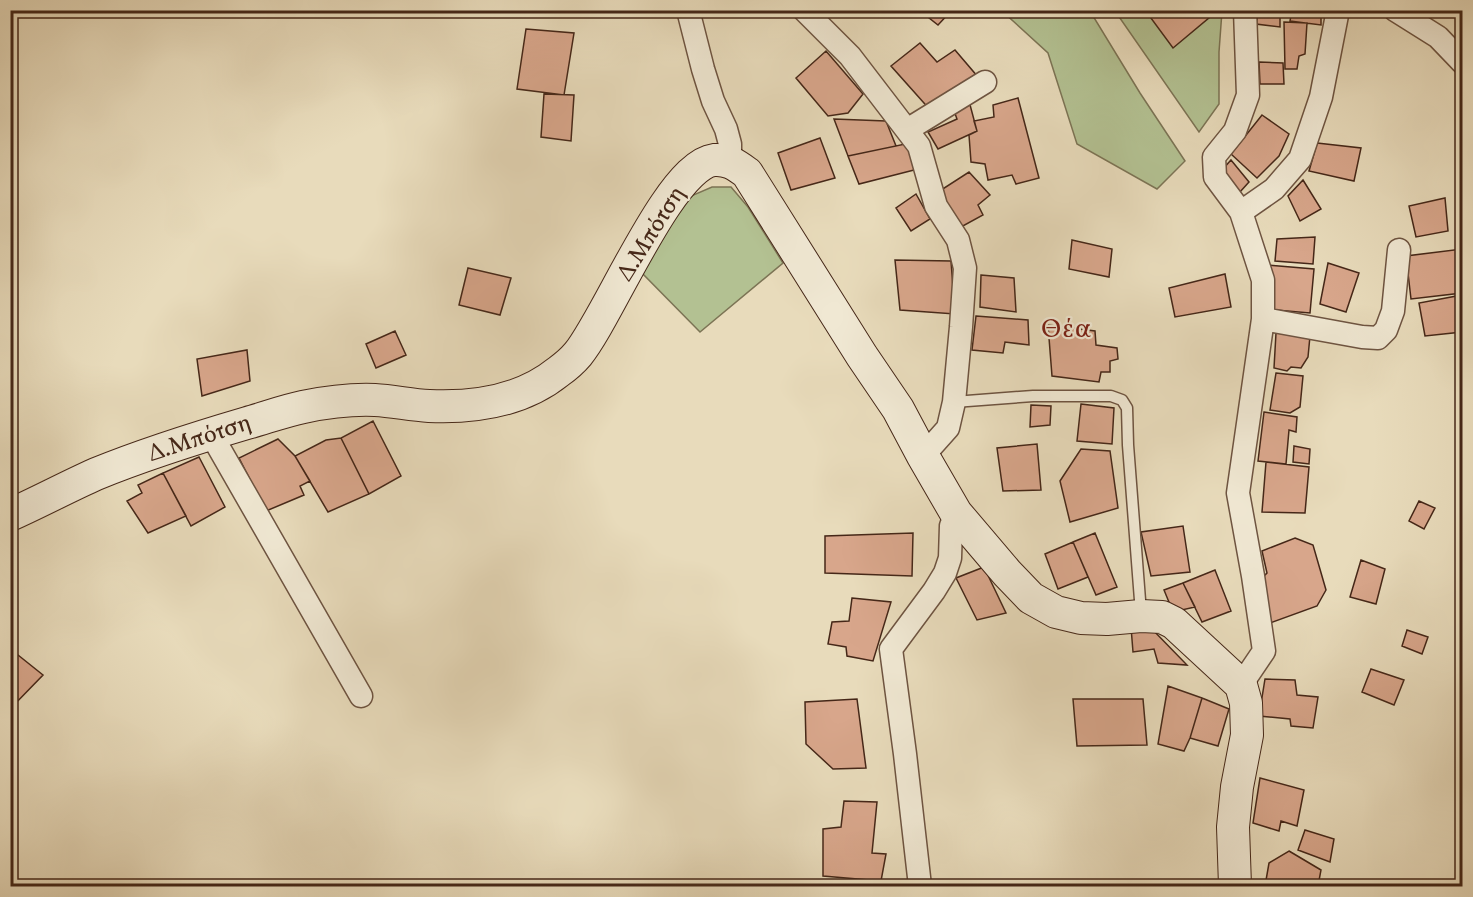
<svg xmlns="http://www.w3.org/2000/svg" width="1473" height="897" font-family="Vollkorn,serif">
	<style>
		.green { fill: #b3c192; stroke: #7c7455; stroke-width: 1.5 }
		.building { fill: #d8a68b; stroke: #452718; stroke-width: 1.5 }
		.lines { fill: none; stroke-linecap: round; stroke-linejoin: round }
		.lane-casing { stroke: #6e5441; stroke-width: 13 }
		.street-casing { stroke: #6e5441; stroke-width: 25 }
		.secondary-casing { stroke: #452718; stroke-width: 34 }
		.lane { stroke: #f0e8d3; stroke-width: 10 }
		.street { stroke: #f0e8d3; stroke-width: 22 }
		.secondary { stroke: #f0e8d3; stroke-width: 32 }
		.labels { text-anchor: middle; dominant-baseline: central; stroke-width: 4.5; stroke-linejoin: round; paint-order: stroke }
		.street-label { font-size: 24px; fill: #452718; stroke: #f0e8d3 }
		.quarter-label { font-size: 27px; letter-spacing: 1.5px; fill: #7a1f14; stroke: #f0e8d3 }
	</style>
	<rect width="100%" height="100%" fill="#e8dbbb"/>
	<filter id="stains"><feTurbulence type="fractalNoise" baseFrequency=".00333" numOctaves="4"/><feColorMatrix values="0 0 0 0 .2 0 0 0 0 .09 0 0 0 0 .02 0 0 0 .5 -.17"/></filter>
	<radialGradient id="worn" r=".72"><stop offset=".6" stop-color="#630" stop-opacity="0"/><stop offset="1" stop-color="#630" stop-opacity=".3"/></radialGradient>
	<path class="green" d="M1002 11H1090L1140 93 1185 161 1157 189 1077 144 1048 53Z
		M1115 11H1222L1219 52V104L1199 132Z
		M712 187H731L748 207 783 263 700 332 642 273 663 231 691 196Z"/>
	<path class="building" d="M919 10H952L938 25Z
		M1145 10H1206L1210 17 1173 48Z
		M1259 10H1280V27L1256 24Z
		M1292 10H1321V25L1290 21Z
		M1284 22 1307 23 1305 54 1299 56 1297 69H1285Z
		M526 29 574 33 564 95 517 89Z
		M920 43 937 62 955 50 978 77 932 112 891 66Z
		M826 51 863 94 848 113 828 116 796 78Z
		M1259 62 1283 63 1284 84H1260Z
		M544 94 574 95 571 141 541 137Z
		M1018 98 1039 178 1016 184 1012 175 988 180 985 164 971 162 969 135 977 131 974 121 994 117 993 105Z
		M969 101 977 131 938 149 928 132 957 119 953 108Z
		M1262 115 1289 134 1279 156 1257 178 1231 154Z
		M834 119 886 121 896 146 848 156Z
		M820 138 835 178 791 190 778 153Z
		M1317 143 1361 148 1354 181 1309 171Z
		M905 144 918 169 859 184 848 156Z
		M1231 160 1249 182 1239 193 1222 170Z
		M969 172 990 195 978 205 983 215 961 227 938 192Z
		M1303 180 1321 209 1300 221 1288 196Z
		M916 194 930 219 911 231 896 208Z
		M1445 198 1448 231 1416 237 1409 206Z
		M1315 237 1313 264 1275 261 1277 239Z
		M1072 240 1112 249 1109 277 1069 269Z
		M1462 249V293L1411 299 1406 256Z
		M895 260 951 261 955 314 900 310Z
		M1328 263 1359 273 1346 312 1320 304Z
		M1268 265 1314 269 1310 313 1265 309Z
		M468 268 511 278 500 315 459 305Z
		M1225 274 1231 307 1175 317 1169 288Z
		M981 275 1014 278 1016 312 980 307Z
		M1462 295V332L1425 336 1419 303Z
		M976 316 1028 320 1029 345 1005 342 1003 353 972 350Z
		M1048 325 1095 331 1096 345 1117 348 1118 359 1110 361V372H1101L1099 382 1052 376Z
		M395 331 406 355 376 368 366 344Z
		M1276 333 1310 336 1308 357 1301 368 1291 367 1287 371 1274 368Z
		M247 350 250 381 202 396 197 359Z
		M1276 373 1303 376 1300 407 1290 413 1270 410Z
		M1081 404 1114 408 1112 444 1077 441Z
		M1031 405 1051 406 1050 425 1030 427Z
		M1264 412 1297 417 1296 432 1289 430 1286 464 1258 461Z
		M373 421 401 476 369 494 341 438Z
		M341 438 369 494 328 512 295 456 326 440Z
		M278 439 295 456 310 481 300 486 304 495 266 511 239 458Z
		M1037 444 1041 490 1003 491 997 448Z
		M1294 446 1310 449 1309 464 1293 462Z
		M1081 449 1110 451 1118 508 1070 522 1060 481Z
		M199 457 225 507 191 526 163 473Z
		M1266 462 1309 467 1305 513 1262 512Z
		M163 473 186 516 148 533 127 501 142 493 138 485Z
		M1419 501 1435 508 1424 529 1409 521Z
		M1183 526 1190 572 1151 576 1141 532Z
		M913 533 912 576 825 573V536Z
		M1095 533 1117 587 1096 595 1073 542Z
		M1295 538 1313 545 1326 590 1317 606 1270 623 1254 586 1267 573 1262 551Z
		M1073 542 1088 577 1058 589 1045 554Z
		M1361 560 1385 569 1376 604 1350 597Z
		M984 567 1006 613 977 620 956 578Z
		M1215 570 1231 611 1202 622 1183 583Z
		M1183 583 1195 607 1173 612 1164 590Z
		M852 598 891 602 873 661 847 656 846 647 828 644 832 622 849 621Z
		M1131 627H1150L1187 665 1158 663 1154 649 1133 652Z
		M1407 630 1428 637 1422 654 1402 646Z
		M13 651 43 675 11 708 10 653Z
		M1371 669 1404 680 1394 705 1362 692Z
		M1265 679 1295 680 1297 695 1318 697 1313 728 1291 726 1290 719 1259 716Z
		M1168 686 1202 698 1190 738 1184 751 1158 744Z
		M1202 698 1229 709 1218 746 1190 738Z
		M857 699 866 768 833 769 806 744 805 702Z
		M1073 699H1143L1147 745 1077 746Z
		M1260 778 1304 790 1297 826 1281 821 1279 831 1253 823Z
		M844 801 877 802 872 853 886 854 881 881 823 876V829L841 827Z
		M1305 830 1334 839 1330 862 1298 850Z
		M1289 851 1321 870 1318 886H1265L1269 863Z"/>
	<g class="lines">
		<g class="lane-casing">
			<path id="lane" d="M954 402 1033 396H1111L1122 400 1127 408 1128 445 1141 613"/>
		</g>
		<g class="street-casing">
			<path id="street" d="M688 10 703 69 713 101 726 129 730 144V161
				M804 10 850 56 919 146 936 206 958 240 965 268 961 327 954 402 948 428 923 456
				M1395 10 1438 37 1462 62
				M907 130 985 82
				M1241 212 1274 189 1300 159 1321 97 1338 10
				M1263 319 1362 337 1378 338 1386 330 1393 311 1399 250
				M211 434 361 696
				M1241 685 1264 651 1253 576 1238 493 1263 319V280L1241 212 1215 177 1214 157 1235 131 1248 95 1245 10
				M920 886 905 754 891 649 934 591 945 573 950 558 951 526 956 513"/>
		</g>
		<g class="secondary-casing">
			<path id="secondary" d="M10 515C39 502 67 487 96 474 145 454 196 438 247 423 265 418 284 411 303 407 327 402 351 399 375 400 393 401 411 405 429 406 474 408 522 401 558 372 565 367 573 360 578 354 609 316 669 166 714 160 728 159 736 165 747 173L862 356 898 409 923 456 956 513 1007 573 1031 598 1056 612 1081 618 1107 619 1141 616 1162 617 1174 623 1241 685 1246 703 1247 735 1237 787 1233 827 1235 886"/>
		</g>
		<use href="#lane" class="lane"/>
		<use href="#street" class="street"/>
		<use href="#secondary" class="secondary"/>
	</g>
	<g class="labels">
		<g class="street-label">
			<text transform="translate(652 234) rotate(-58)">Δ.Μπότση</text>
			<text transform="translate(200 439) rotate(-18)">Δ.Μπότση</text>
		</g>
		<g class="quarter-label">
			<text x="1067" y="330">Θέα</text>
		</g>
	</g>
	<rect width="1473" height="897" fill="none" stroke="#e8dbbb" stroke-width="36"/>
	<rect x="12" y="12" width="1449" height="873" fill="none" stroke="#452718" stroke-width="3"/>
	<rect x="18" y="18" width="1437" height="861" fill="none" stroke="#452718" stroke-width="1.5"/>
	<rect width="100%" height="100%" filter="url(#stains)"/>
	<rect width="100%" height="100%" fill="url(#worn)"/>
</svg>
